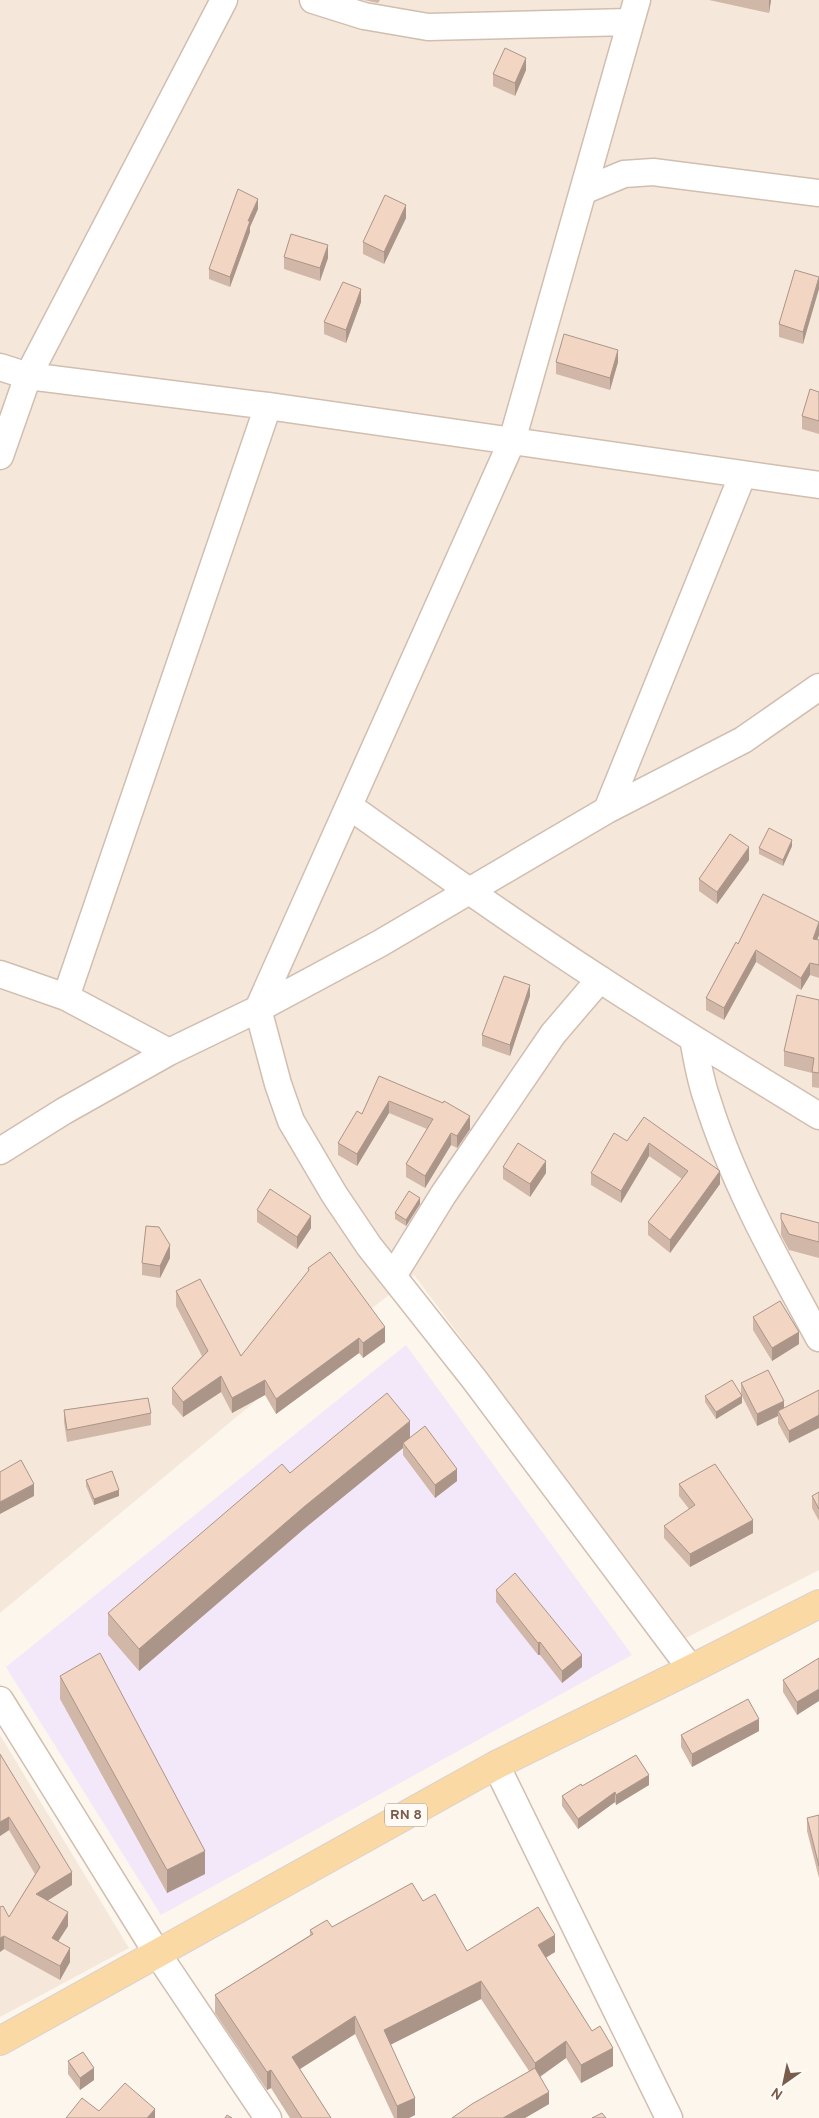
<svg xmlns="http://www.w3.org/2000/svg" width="819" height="2118" font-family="Overpass,sans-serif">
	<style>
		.residential { fill: #f5e8da }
		.education { fill: #f3e8fa }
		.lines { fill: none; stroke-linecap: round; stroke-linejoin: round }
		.minor-casing { stroke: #d1beb0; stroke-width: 29 }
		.major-casing { stroke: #dad1cd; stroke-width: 30 }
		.minor { stroke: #fff; stroke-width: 26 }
		.major { stroke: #fbd9a5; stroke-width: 28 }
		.wall { fill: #d1b7a8 }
		.shaded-wall { fill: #aa9588 }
		.building { fill: #f3d5c3; stroke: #aa9588 }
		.labels { text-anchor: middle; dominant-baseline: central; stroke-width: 4; stroke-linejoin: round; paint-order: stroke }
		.shield { fill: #fffaf3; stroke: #a28b7f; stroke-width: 1 }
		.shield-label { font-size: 14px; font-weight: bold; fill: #7a5c4d }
	</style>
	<rect width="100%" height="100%" fill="#fdf6ec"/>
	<path class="residential" d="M0 0H819V1570L686 1638 414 1275 264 1394 0 1613Z
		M0 1735 129 1948 0 2017Z"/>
	<path class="education" d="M406 1345 632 1655 161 1915 6 1667Z"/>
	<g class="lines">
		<g class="minor-casing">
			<path id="minor" d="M313 0 364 16 428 27 630 22
				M637 0 512 441 258 1009 278 1084 291 1121 334 1194 369 1246 474 1379 691 1669
				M583 191 624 174 653 172 819 193
				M0 367 28 376 268 406 819 485
				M0 456 28 376 224 0
				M349 806C432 865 515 924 601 980 673 1027 746 1071 819 1116
				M607 810 743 474
				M0 974 66 997 169 1052
				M66 997 268 406
				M693 1039C697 1059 700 1080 707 1099 733 1183 777 1261 819 1338
				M0 1151 64 1111 169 1052 258 1009 379 944 607 810 743 740 819 687
				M393 1276 443 1195 553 1034 600 979
				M0 1700 157 1953 268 2118
				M496 1765 669 2118"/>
		</g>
		<g class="major-casing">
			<path id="major" d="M0 2041 496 1765 691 1669 819 1604"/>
		</g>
		<use href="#minor" class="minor"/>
		<use href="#major" class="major"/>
	</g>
	<path class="wall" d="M364 0H380L378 3Z
		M709 0H771L769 13Z
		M526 70 515 96 493 86V74Z
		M258 209 250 227V232L230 287 209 279V269Z
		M406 218 384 264 363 254V242Z
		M284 257 328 258 320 281 284 269Z
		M819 277 803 344 779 337V324Z
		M361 302 346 343 324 334V322Z
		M556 362H618L610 390 556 374Z
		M819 392V434L802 429V416Z
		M792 846 783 866 759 854V848Z
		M749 860 717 904 699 891V879Z
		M819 935 817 940H819V978L810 975 801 990 756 962 724 1020 706 1010V998L738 944Z
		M530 996 510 1056 482 1046V1035Z
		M819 1000V1088L812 1087V1073L784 1066V1051Z
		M379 1076 470 1129 457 1148 451 1145 425 1188 406 1177V1164L427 1129 389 1113 357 1166 338 1155V1143L362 1114Z
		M644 1117 720 1184 670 1253 648 1235V1222L682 1179 649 1156 621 1203 591 1185V1173L627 1141Z
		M503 1167 546 1173 530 1197 503 1179Z
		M420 1204 406 1226 395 1219V1213Z
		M257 1210 311 1228 297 1249 257 1222Z
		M781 1213 819 1223V1258L789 1250 781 1235Z
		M170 1258 160 1278 142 1275V1263Z
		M308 1268 385 1342 363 1358 359 1353 276 1414 265 1395 232 1413 221 1392 183 1417 172 1404V1388L202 1356 176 1306V1291L241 1356 308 1272Z
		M753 1317 799 1344 772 1361 753 1330Z
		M741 1383 784 1408 819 1390 789 1443 778 1423V1416L757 1426 742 1396V1403L716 1419 705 1402V1396L741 1395Z
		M64 1410 151 1413V1425L67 1442 64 1422Z
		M410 1438 457 1481 435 1498 403 1455V1448L305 1528 139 1671 108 1635V1613L290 1473Z
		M86 1480 119 1496 94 1505 86 1486Z
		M679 1484 753 1533 690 1567 664 1538V1526L689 1509 679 1496Z
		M819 1492V1521L812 1508V1496Z
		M496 1590 582 1667 562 1683 540 1655H538L496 1602Z
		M819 1658 797 1715 783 1692V1680Z
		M60 1676 205 1874 167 1893 60 1699Z
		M759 1731 692 1767 681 1747V1735Z
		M0 1754 72 1885 47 1901 68 1926 58 1941 70 1962 60 1980 4 1949 0 1952 9 1917 35 1874 9 1830 0 1836Z
		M649 1785 616 1805 615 1802 578 1829 562 1806V1796L582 1786Z
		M819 1815V1878L807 1831V1818Z
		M423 1901 467 1951 555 1952 546 1958 613 2066 581 2083 566 2058 540 2077 549 2104 525 2118H452L529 2071 481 1999 390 2045 415 2115 409 2118H394L355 2034 300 2069 331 2118H290L271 2088 267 2090 215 2013V1995L310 1935V1930L332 1927Z
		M68 2061 94 2080 80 2090 68 2074Z"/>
	<path class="shaded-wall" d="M769 0H771L769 13Z
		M526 58V70L515 96V83Z
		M258 199V209L250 227V232L230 287V277L248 221Z
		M406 205V218L384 264V252Z
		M328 245V258L320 281V268Z
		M819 277V289L803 344V332Z
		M361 289V302L346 343V330Z
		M618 350V362L610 390V378Z
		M792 840V846L783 866V860Z
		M749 847V860L717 904V892Z
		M819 922V935L813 951V939Z
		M756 950V962L724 1020V1008Z
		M810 963V975L801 990V978Z
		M530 985V996L510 1056V1045Z
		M389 1101V1113L357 1166V1154Z
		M470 1116V1129L457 1148V1136Z
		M451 1133V1145L425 1188V1176Z
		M649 1143V1156L621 1203V1191Z
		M546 1161V1173L530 1197V1184Z
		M720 1171V1184L670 1253V1240Z
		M420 1198V1204L406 1226V1220Z
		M311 1216V1228L297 1249V1237Z
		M170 1245V1258L160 1278V1266Z
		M385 1327V1342L363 1358V1343Z
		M799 1332V1344L772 1361V1348Z
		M359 1338V1353L276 1414V1399Z
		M221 1376V1392L183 1417V1402Z
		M265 1380V1395L232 1413V1398Z
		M742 1396V1403L716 1419V1412Z
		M784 1401V1413L778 1411V1416L757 1426V1414Z
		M819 1415V1428L789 1443V1431Z
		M410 1421V1442L403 1443V1448L305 1528 139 1671V1649L305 1506Z
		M457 1469V1481L435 1498V1485Z
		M34 1484V1496L0 1514V1502Z
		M119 1490V1496L94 1505V1499Z
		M753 1520V1533L690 1567V1554Z
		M540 1642V1655H538V1643Z
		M582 1655V1667L562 1683V1671Z
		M819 1689V1701L797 1715V1702Z
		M759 1719V1731L692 1767V1754Z
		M649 1775V1785L616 1805V1795Z
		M615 1792V1802L578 1829V1819Z
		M9 1817V1830L0 1836V1822Z
		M205 1851V1874L167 1893V1870Z
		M72 1872V1885L36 1908V1894Z
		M68 1912V1926L52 1951V1938Z
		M555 1935V1952L538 1962V1945Z
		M4 1936V1949L0 1952V1938Z
		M70 1948V1962L60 1980V1966Z
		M481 1981V1999L384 2048V2030Z
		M355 2016V2034L292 2074V2057Z
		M566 2041V2058L535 2080V2063Z
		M613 2048V2066L581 2083V2065Z
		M94 2068V2080L80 2090V2078Z
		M271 2070V2088L267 2090V2072Z
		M549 2092V2104L525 2118H503Z
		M415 2098V2115L409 2118H397V2106Z
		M155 2109V2118H147Z"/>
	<path class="building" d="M505 48 526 58 515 83 493 74Z
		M238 189 258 199 248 221H250L230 277 209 269Z
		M385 195 406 205 384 252 363 242Z
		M291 234 328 245 320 268 284 257Z
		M795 270 819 277 803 332 779 324Z
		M343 282 361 289 346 330 324 322Z
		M564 334 618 350 610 378 556 362Z
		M810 389 819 392V421L802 416Z
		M769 828 792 840 783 860 759 848Z
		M730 834 749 847 717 892 699 879Z
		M763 894 819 922 813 939 819 940V965L810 963 801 978 756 950 724 1008 706 998 736 942 738 944Z
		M504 976 530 985 510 1045 482 1035Z
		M797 995 819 1000V1073L812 1072 814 1058 784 1051Z
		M379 1076 443 1103 444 1101 470 1116 457 1136 451 1133 425 1176 406 1164 433 1119 389 1101 357 1154 338 1143 357 1111 362 1114Z
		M644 1117 720 1171 670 1240 648 1222 688 1171 649 1143 621 1191 591 1173 614 1133 627 1141Z
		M518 1143 546 1161 530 1184 503 1167Z
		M270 1189 311 1216 297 1237 257 1210Z
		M409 1191 420 1198 406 1220 395 1213Z
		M781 1213 819 1223V1242L789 1234 781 1219Z
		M146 1226 159 1227 170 1245 160 1266 142 1263Z
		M330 1252 385 1327 363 1343 359 1338 276 1399 265 1380 232 1398 221 1376 183 1402 172 1388 208 1351 176 1291 200 1279 241 1356 309 1270 308 1268Z
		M780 1301 799 1332 772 1348 753 1317Z
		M768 1370 784 1401 757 1414 741 1383Z
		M732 1380 742 1396 716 1412 705 1396Z
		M819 1390V1415L789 1431 778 1411Z
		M387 1393 410 1421 305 1506 139 1649 108 1613 282 1464 290 1473Z
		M148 1398 151 1413 67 1430 64 1410Z
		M425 1426 457 1469 435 1485 403 1443Z
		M21 1460 34 1484 0 1502V1472Z
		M715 1464 753 1520 690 1554 664 1526 695 1505 679 1484Z
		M112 1471 119 1490 94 1499 86 1480Z
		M819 1492V1509L812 1496Z
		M515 1573 582 1655 562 1671 540 1642 538 1643 496 1590Z
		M100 1653 205 1851 167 1870 60 1676Z
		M819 1658V1689L797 1702 783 1680Z
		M748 1699 759 1719 692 1754 681 1735Z
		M0 1754 72 1872 36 1894 68 1912 52 1938 70 1948 60 1966 4 1936 0 1938V1907L3 1906 9 1917 40 1867 9 1817 0 1822Z
		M636 1755 649 1775 616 1795 615 1792 578 1819 562 1796 581 1784 582 1786Z
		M819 1815V1866L807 1818Z
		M412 1883 423 1901 435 1894 467 1951 538 1907 555 1935 538 1945 592 2031 600 2026 613 2048 581 2065 566 2041 535 2063 481 1981 384 2030 415 2098 397 2106 355 2016 292 2057 331 2118H302L271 2070 267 2072 215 1995 313 1934 310 1930 327 1920 332 1927Z
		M83 2052 94 2068 80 2078 68 2061Z
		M535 2068 549 2092 503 2118H452L472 2104Z
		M125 2083 155 2109 147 2118H66L82 2098 99 2111Z
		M602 2113 606 2118H592Z
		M227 2115 232 2118H225Z"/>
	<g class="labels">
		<rect class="shield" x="385" y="1803.5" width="42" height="23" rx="4"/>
		<g class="shield-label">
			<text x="406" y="1815">RN 8</text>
		</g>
	</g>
	<g transform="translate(784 2083) rotate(213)" stroke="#fffaf3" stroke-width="4" paint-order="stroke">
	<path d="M0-4L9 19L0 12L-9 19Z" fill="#7a5c4d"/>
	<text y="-8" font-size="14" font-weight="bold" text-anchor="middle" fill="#7a5c4d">N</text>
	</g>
</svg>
